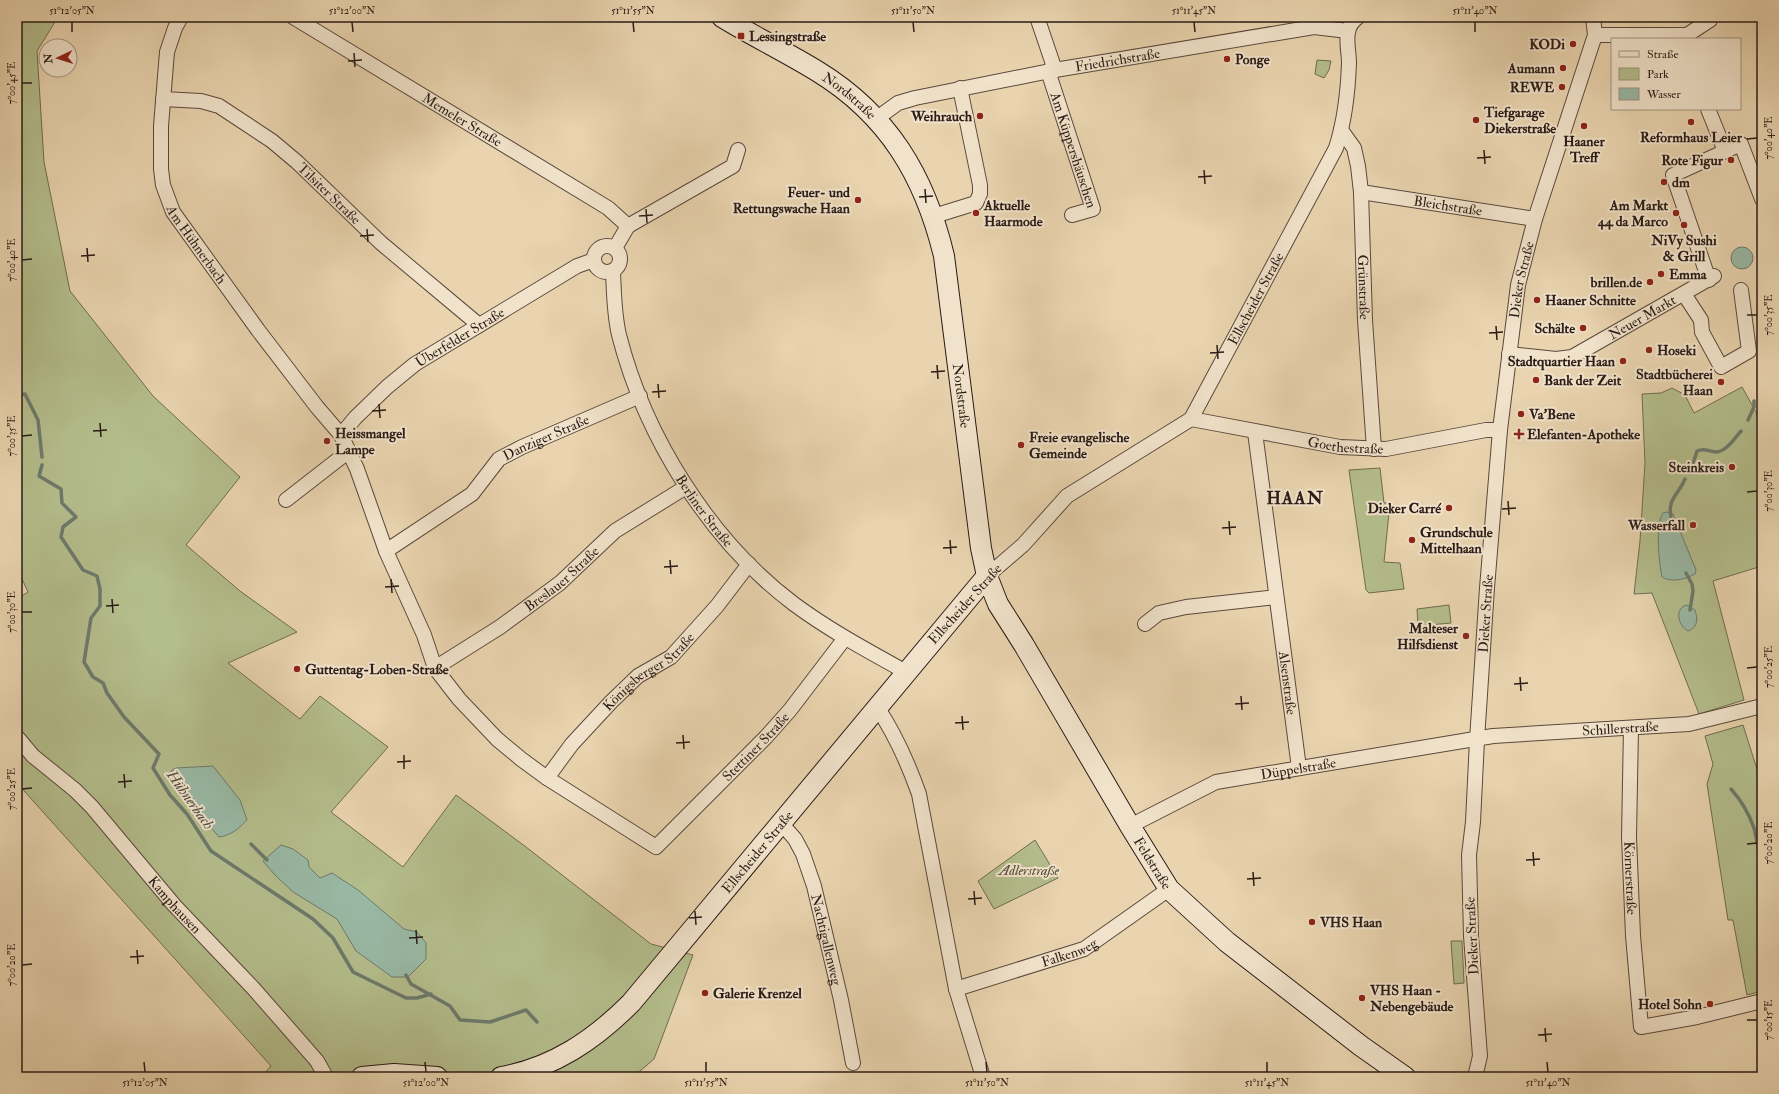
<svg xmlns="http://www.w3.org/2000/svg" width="1779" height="1094" font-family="'IM FELL Double Pica',serif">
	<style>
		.green { fill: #b4bd8c; stroke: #6f6c51 }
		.water { fill: #99b9a5; stroke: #6d7a6c }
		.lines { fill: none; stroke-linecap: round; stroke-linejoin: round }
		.stream { stroke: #6d7a6c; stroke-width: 3.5 }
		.street-casing { stroke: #5a493c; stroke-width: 16 }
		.secondary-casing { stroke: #2a1b16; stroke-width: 22 }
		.street { stroke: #f1e3cb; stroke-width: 14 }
		.secondary { stroke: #f1e3cb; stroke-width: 20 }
		.ticks { fill: none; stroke: #2a1b16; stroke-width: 1.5 }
		.poi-dot { fill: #8f2418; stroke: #f1e3cb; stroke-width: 1.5 }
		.labels { text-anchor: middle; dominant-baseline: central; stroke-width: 4; stroke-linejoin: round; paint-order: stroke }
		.poi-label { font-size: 14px; font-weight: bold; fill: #2a1b16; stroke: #f1e3cb; text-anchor: start }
		.street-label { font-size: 14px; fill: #2a1b16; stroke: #f1e3cb }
		.park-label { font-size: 14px; font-style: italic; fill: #534c39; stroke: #f1e3cb }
		.water-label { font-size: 15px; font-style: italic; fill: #4b4a41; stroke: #f1e3cb }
		.district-label { font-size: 18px; font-weight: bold; letter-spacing: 1px; fill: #2a1b16; stroke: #f1e3cb }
		.neatline { fill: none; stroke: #2a1b16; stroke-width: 1.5 }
		.ticks-label { font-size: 10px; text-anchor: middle; fill: #2a1b16 }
	</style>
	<rect width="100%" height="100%" fill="#e9d4af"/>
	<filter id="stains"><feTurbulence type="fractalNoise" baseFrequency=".005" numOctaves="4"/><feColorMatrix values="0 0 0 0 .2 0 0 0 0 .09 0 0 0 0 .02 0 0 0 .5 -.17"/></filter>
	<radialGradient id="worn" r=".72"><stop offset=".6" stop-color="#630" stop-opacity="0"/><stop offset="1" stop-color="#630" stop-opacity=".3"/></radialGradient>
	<path class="green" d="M17 17H58L37 51 44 162 70 291 153 396 240 477 186 545 240 591 297 632 228 663 300 719 320 696 388 747 331 812 403 867 456 795 526 847 651 944 693 955 654 1059 633 1077H261L271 1066 17 783V599L28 592 17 568Z
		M1317 60 1331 61 1329 70 1324 78 1315 74Z
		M1742 387 1762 423V566L1713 581 1744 700 1699 714 1652 593 1634 594 1640 541 1645 463 1642 394 1661 393 1672 388 1685 395 1694 413Z
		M1380 468 1384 503H1390L1384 562 1400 563 1404 589 1369 593 1366 590 1349 470Z
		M1449 605 1451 623 1418 626 1417 609Z
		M1743 725 1762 785V991L1747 995 1733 920H1728L1707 784 1713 764 1705 736Z
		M1035 840 1058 878 994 909 978 881Z
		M1451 941H1462L1464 983 1454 984Z"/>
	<path class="water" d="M1731 258a11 11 0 1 1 22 0a11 11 0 1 1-22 0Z
		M1667 512 1673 514 1696 570 1695 574C1686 579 1672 583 1662 577 1659 563 1655 524 1663 513Z
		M1687 605 1695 610C1698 620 1698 627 1688 631 1678 626 1674 608 1687 605Z
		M213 766 240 800 247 820C238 829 232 835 219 837L198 812 193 798 178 790 169 777 172 770 176 768Z
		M281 845 293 849 308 860 309 867 320 878 332 873 358 890 404 929 417 932 426 943V959L408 977H392L356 951 337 919 293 892 275 875 263 861Z"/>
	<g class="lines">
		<path class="stream" d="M17 395 25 394 38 420 42 457
			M1748 420 1754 407V401
			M42 465 39 476 61 489 62 503 76 517 63 527 61 537 83 570 97 576 100 589V606L91 618 84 662 93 677 103 683 107 693 124 717 159 754 153 768 170 795 187 814 211 851 313 919 333 938 353 972 406 998H417L431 994
			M1690 473 1697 451C1705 447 1709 452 1716 452 1726 452 1735 438 1741 431
			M1671 517C1667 499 1679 494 1685 479
			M1686 573 1692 584 1693 591 1690 610
			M1731 789C1741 800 1749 814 1754 828 1757 838 1757 849 1762 858
			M251 844 267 860
			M406 975 411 984 450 1006 460 1020 490 1022 526 1010 537 1022
			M605 1075 608 1077"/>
		<g class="street-casing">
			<g id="street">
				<path id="s1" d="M181 17 175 28 167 52 161 126V169L163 185 173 212 258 330 317 407 341 435 357 469 386 551 424 635 435 668 459 699 497 739 521 759 547 778 656 847 766 737 790 710 845 638"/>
				<path id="s2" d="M293 17 608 208 628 226"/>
				<path d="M1037 17 1055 70"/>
				<path d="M1595 35H1687V39"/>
				<path d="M1687 35 1710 20"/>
				<path id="s3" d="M1048 71 1093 209 1072 215"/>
				<path id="s4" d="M163 99 201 101 219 106 272 141 297 162 381 243 479 325"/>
				<path d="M1708 109 1725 151"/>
				<path id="s5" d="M876 119 898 103 915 98 1055 70 1314 27 1348 31"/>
				<path id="s6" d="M1341 130 1354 148 1358 166 1361 192 1365 320 1374 449"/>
				<path id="s7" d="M1361 192 1535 219"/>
				<path d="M934 216 976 203 980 194V185L960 88"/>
				<circle cx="607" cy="259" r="13"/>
				<path d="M615 248 628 226 733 166 738 150"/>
				<path id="s8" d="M613 272C614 292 614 314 619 335 645 437 710 541 794 604 829 630 868 651 906 672"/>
				<path d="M1709 280 1673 175 1741 144 1762 199"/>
				<path d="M1684 294 1701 320 1702 332 1721 367 1749 351 1741 290"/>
				<path id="s9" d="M1509 354 1556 359 1572 357 1714 276"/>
				<path id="s10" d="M1191 419 1340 447 1386 449 1486 430H1500"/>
				<path id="s11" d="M1255 432 1299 768"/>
				<path id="s12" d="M341 435 355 418 387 387 415 364 577 266 594 260"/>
				<path d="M286 500 349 451"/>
				<path id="s13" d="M386 551 472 494 499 459 522 447 640 396"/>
				<path id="s14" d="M987 576 1023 545 1067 496 1191 419 1336 148C1345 120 1348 91 1349 63 1349 53 1346 42 1348 32 1349 26 1354 20 1358 17"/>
				<path d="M1145 624 1159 613 1186 607 1276 597"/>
				<path id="s15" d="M435 668 500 627 560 583 615 531 686 487"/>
				<path d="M877 707C895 734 908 763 919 794L956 989 983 1077"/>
				<path id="s16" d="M1631 728 1629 837 1633 936 1641 1027 1697 1017 1762 1001"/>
				<path id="s17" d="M17 737 33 756 75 790 92 807 174 905 254 989 317 1061 326 1077"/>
				<path id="s18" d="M547 778 572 744 611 702 638 676 671 657 717 606 749 564"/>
				<path id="s19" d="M781 823 795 839 803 854 814 886 841 1000 853 1063"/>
				<path id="s20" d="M1130 826 1216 782 1493 736 1689 724 1762 706"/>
				<path id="s21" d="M956 989 1084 949 1169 889"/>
				<path id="s22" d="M1475 1077 1480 1056 1471 936 1469 855 1473 822 1477 740 1487 588 1500 430 1518 285 1535 219 1595 35 1593 17"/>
			</g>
		</g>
		<g class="secondary-casing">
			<g id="secondary">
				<path id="s23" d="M722 17C753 36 786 52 817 71 889 115 925 177 944 256L981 548 987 576 998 604 1024 645 1130 826 1169 889 1227 942 1361 1046 1405 1077"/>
				<path d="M362 1077 394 1074 437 1077"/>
				<path id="s24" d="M501 1077C553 1068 594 1040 631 1003L987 576"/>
			</g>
		</g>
		<use href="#street" class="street"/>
		<use href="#secondary" class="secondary"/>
	</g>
	<path class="ticks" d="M72 22V32M352 22 353 32M633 22 634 32M913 22 914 32M1194 22 1195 32M1475 22V32M354 53 355 67M348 61 362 60M22 83H32M1747 139 1757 138M1484 150 1485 164M1477 158 1491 157M1204 170 1205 184M1198 177 1212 176M925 189 926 203M919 197 933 196M646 209 647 223M639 216 653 215M367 229 368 242M360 236 374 235M87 248 88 262M81 256 95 255M22 260 32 259M1747 315H1757M1496 326 1497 340M1489 333 1503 332M1217 345 1218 359M1210 353 1224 352M937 365 938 379M931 372 945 371M658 384 659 398M652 392 666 391M379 404 380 418M372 411 386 410M100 423 101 437M93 431 107 430M22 436 32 435M1747 492 1757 491M1508 501 1509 515M1502 509 1516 508M1229 521 1230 535M1222 528 1236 527M950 540 951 554M943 548 957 547M670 560 671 574M664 567 678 566M391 579 392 593M385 587 399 586M112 599 113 613M106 606 119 605M22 612H32M1747 668 1757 667M1520 677 1521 691M1514 684 1528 683M1241 696 1242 710M1235 704 1249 703M962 716 963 730M955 723 969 722M683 735 684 749M676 743 690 742M404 755V769M397 762 411 761M124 774 125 788M118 782 132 781M22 789 32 788M1747 844 1757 843M1533 852 1534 866M1526 860 1540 859M1253 872 1254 886M1247 879 1261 878M974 891 975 905M968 899 982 898M695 911 696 925M689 918 702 917M416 930 417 944M409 938 423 937M137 950 138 964M130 957 144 956M22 965 32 964M1747 1020H1757M1545 1028 1546 1042M1538 1035 1552 1034M144 1062 145 1072M425 1062 426 1072M706 1062V1072M986 1062 987 1072M1267 1062V1072M1547 1062 1548 1072"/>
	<g class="poi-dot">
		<rect x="737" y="32" width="8" height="8" rx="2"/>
		<circle cx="1573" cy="44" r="4"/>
		<circle cx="1227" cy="59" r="4"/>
		<circle cx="1563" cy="68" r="4"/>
		<circle cx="1562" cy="87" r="4"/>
		<circle cx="980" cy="116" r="4"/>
		<circle cx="1476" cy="120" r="4"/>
		<circle cx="1691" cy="122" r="4"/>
		<circle cx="1584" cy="126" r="4"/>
		<circle cx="1731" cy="160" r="4"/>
		<circle cx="1664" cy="182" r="4"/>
		<circle cx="858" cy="200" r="4"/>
		<circle cx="976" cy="213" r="4"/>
		<circle cx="1676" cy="213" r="4"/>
		<circle cx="1684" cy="225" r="4"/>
		<circle cx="1661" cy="274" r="4"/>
		<circle cx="1650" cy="282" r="4"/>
		<circle cx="1537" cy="300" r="4"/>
		<circle cx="1583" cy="328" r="4"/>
		<circle cx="1649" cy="350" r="4"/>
		<circle cx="1623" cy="361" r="4"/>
		<circle cx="1536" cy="380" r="4"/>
		<circle cx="1721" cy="382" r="4"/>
		<circle cx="1521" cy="414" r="4"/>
		<path d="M1517 428h4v4h4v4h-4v4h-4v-4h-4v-4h4z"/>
		<circle cx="327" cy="441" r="4"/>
		<circle cx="1021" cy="445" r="4"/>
		<circle cx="1732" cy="467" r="4"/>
		<circle cx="1449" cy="508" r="4"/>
		<circle cx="1693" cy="525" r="4"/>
		<circle cx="1412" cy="540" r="4"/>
		<circle cx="1466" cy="636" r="4"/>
		<circle cx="297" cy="669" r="4"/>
		<circle cx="1312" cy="922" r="4"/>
		<circle cx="705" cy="993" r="4"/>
		<circle cx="1362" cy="998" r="4"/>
		<circle cx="1710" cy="1004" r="4"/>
	</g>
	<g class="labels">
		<g class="poi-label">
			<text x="749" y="36">Lessingstraße</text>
			<text x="1565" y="44" text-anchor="end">KODi</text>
			<text x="1235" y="59">Ponge</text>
			<text x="1555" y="68" text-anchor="end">Aumann</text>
			<text x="1554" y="87" text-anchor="end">REWE</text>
			<text x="1484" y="112">Tiefgarage<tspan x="1484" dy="16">Diekerstraße</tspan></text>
			<text x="972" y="116" text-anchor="end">Weihrauch</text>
			<text x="1691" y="137" text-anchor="middle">Reformhaus Leier</text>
			<text x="1584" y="141" text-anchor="middle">Haaner<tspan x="1584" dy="16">Treff</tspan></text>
			<text x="1723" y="160" text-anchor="end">Rote Figur</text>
			<text x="1672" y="182">dm</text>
			<text x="850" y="192" text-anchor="end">Feuer- und<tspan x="850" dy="16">Rettungswache Haan</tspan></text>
			<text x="984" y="205">Aktuelle<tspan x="984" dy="16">Haarmode</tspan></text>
			<text x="1668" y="205" text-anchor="end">Am Markt<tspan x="1668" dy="16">44 da Marco</tspan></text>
			<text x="1684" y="240" text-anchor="middle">NiVy Sushi<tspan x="1684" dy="16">&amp; Grill</tspan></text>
			<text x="1669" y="274">Emma</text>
			<text x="1642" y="282" text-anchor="end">brillen.de</text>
			<text x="1545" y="300">Haaner Schnitte</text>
			<text x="1575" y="328" text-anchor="end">Schälte</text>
			<text x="1657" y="350">Hoseki</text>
			<text x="1615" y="361" text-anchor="end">Stadtquartier Haan</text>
			<text x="1713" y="374" text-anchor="end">Stadtbücherei<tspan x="1713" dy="16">Haan</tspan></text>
			<text x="1544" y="380">Bank der Zeit</text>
			<text x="1529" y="414">Va'Bene</text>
			<text x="335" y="433">Heissmangel<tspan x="335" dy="16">Lampe</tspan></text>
			<text x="1527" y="434">Elefanten-Apotheke</text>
			<text x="1029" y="437">Freie evangelische<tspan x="1029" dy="16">Gemeinde</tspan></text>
			<text x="1724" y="467" text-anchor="end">Steinkreis</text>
			<text x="1441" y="508" text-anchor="end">Dieker Carré</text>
			<text x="1685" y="525" text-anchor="end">Wasserfall</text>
			<text x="1420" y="532">Grundschule<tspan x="1420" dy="16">Mittelhaan</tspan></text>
			<text x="1458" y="628" text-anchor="end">Malteser<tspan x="1458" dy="16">Hilfsdienst</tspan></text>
			<text x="305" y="669">Guttentag-Loben-Straße</text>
			<text x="1320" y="922">VHS Haan</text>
			<text x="1370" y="990">VHS Haan -<tspan x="1370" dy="16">Nebengebäude</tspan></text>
			<text x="713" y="993">Galerie Krenzel</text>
			<text x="1702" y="1004" text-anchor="end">Hotel Sohn</text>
		</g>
		<g class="street-label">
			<text stroke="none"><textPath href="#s5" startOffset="251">Friedrichstraße</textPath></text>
			<text stroke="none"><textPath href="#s23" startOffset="150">Nordstraße</textPath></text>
			<text stroke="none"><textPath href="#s2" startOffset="198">Memeler Straße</textPath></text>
			<text stroke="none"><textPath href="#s3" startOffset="83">Am Küppershäuschen</textPath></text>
			<text stroke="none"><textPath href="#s4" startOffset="198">Tilsiter Straße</textPath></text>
			<text stroke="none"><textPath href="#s7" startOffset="88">Bleichstraße</textPath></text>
			<text stroke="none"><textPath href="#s1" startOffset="240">Am Hühnerbach</textPath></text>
			<text stroke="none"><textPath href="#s22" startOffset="801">Dieker Straße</textPath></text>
			<text stroke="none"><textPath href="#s6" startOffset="162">Grünstraße</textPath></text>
			<text stroke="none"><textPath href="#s14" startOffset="396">Ellscheider Straße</textPath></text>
			<text stroke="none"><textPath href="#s9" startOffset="144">Neuer Markt</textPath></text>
			<text stroke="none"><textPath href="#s12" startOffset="155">Überfelder Straße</textPath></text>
			<text stroke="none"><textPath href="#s23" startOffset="481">Nordstraße</textPath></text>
			<text stroke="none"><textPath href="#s13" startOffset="199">Danziger Straße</textPath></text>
			<text stroke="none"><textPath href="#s10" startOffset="157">Goethestraße</textPath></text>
			<text stroke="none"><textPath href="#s8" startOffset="260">Berliner Straße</textPath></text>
			<text stroke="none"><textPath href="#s15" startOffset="155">Breslauer Straße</textPath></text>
			<text transform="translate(965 604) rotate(-48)">Ellscheider Straße</text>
			<text stroke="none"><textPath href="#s22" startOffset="465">Dieker Straße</textPath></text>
			<text stroke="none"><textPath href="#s18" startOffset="148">Königsberger Straße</textPath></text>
			<text stroke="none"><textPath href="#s11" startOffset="253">Alsenstraße</textPath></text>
			<text stroke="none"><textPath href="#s20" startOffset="505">Schillerstraße</textPath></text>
			<text stroke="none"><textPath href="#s1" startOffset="1159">Stettiner Straße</textPath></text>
			<text stroke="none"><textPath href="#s20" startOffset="180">Düppelstraße</textPath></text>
			<text stroke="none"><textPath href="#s24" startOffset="349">Ellscheider Straße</textPath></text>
			<text stroke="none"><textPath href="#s23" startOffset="995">Feldstraße</textPath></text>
			<text stroke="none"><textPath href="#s16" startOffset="150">Körnerstraße</textPath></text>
			<text stroke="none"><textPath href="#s17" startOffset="231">Kamphausen</textPath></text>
			<text transform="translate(1472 936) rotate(-93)">Dieker Straße</text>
			<text stroke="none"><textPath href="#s19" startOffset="127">Nachtigallenweg</textPath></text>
			<text stroke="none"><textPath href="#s21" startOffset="119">Falkenweg</textPath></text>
		</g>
		<g class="park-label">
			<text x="1029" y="870">Adlerstraße</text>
		</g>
		<g class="water-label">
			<text transform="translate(190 800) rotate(54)">Hühnerbach</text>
		</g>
		<g class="district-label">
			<text x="1295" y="498">HAAN</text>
		</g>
	</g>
	<rect width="1779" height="1094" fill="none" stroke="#e9d4af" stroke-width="44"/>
	<rect x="1611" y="38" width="130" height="72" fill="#f1e3cb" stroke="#a19383"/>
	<rect x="1619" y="51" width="20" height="6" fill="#f1e3cb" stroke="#a19383"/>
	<text x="1647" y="58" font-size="12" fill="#2a1b16">Straße</text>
	<rect x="1619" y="68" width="20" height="12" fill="#b4bd8c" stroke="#a19383"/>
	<text x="1647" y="78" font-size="12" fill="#2a1b16">Park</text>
	<rect x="1619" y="88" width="20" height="12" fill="#99b9a5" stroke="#a19383"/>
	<text x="1647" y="98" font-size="12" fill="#2a1b16">Wasser</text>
	<g transform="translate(58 58) rotate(266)"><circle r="19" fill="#f1e3cb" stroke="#a19383"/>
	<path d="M0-3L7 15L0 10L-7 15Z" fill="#8f2418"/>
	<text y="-6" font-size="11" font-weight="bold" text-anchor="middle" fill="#2a1b16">N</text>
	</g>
	<rect x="22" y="22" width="1735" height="1050" class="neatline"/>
	<g class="ticks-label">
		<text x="72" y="14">51°12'05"N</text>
		<text x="352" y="14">51°12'00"N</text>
		<text x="633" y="14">51°11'55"N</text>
		<text x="913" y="14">51°11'50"N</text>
		<text x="1194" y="14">51°11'45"N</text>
		<text x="1475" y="14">51°11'40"N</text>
		<text transform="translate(11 83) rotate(-90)" y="4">7°00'45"E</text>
		<text transform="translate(1768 138) rotate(-90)" y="4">7°00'40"E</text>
		<text transform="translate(11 260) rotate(-90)" y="4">7°00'40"E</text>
		<text transform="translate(1768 315) rotate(-90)" y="4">7°00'35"E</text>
		<text transform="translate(11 436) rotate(-90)" y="4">7°00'35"E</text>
		<text transform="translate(1768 491) rotate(-90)" y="4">7°00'30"E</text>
		<text transform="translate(11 612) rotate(-90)" y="4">7°00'30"E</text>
		<text transform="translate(1768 667) rotate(-90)" y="4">7°00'25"E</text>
		<text transform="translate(11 789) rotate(-90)" y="4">7°00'25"E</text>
		<text transform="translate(1768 843) rotate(-90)" y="4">7°00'20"E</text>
		<text transform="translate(11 965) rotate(-90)" y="4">7°00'20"E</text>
		<text transform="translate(1768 1020) rotate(-90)" y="4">7°00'15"E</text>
		<text x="145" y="1086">51°12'05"N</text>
		<text x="426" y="1086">51°12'00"N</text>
		<text x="706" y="1086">51°11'55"N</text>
		<text x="987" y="1086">51°11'50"N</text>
		<text x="1267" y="1086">51°11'45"N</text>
		<text x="1548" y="1086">51°11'40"N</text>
	</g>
	<rect width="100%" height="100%" filter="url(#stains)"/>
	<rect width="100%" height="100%" fill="url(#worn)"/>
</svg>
